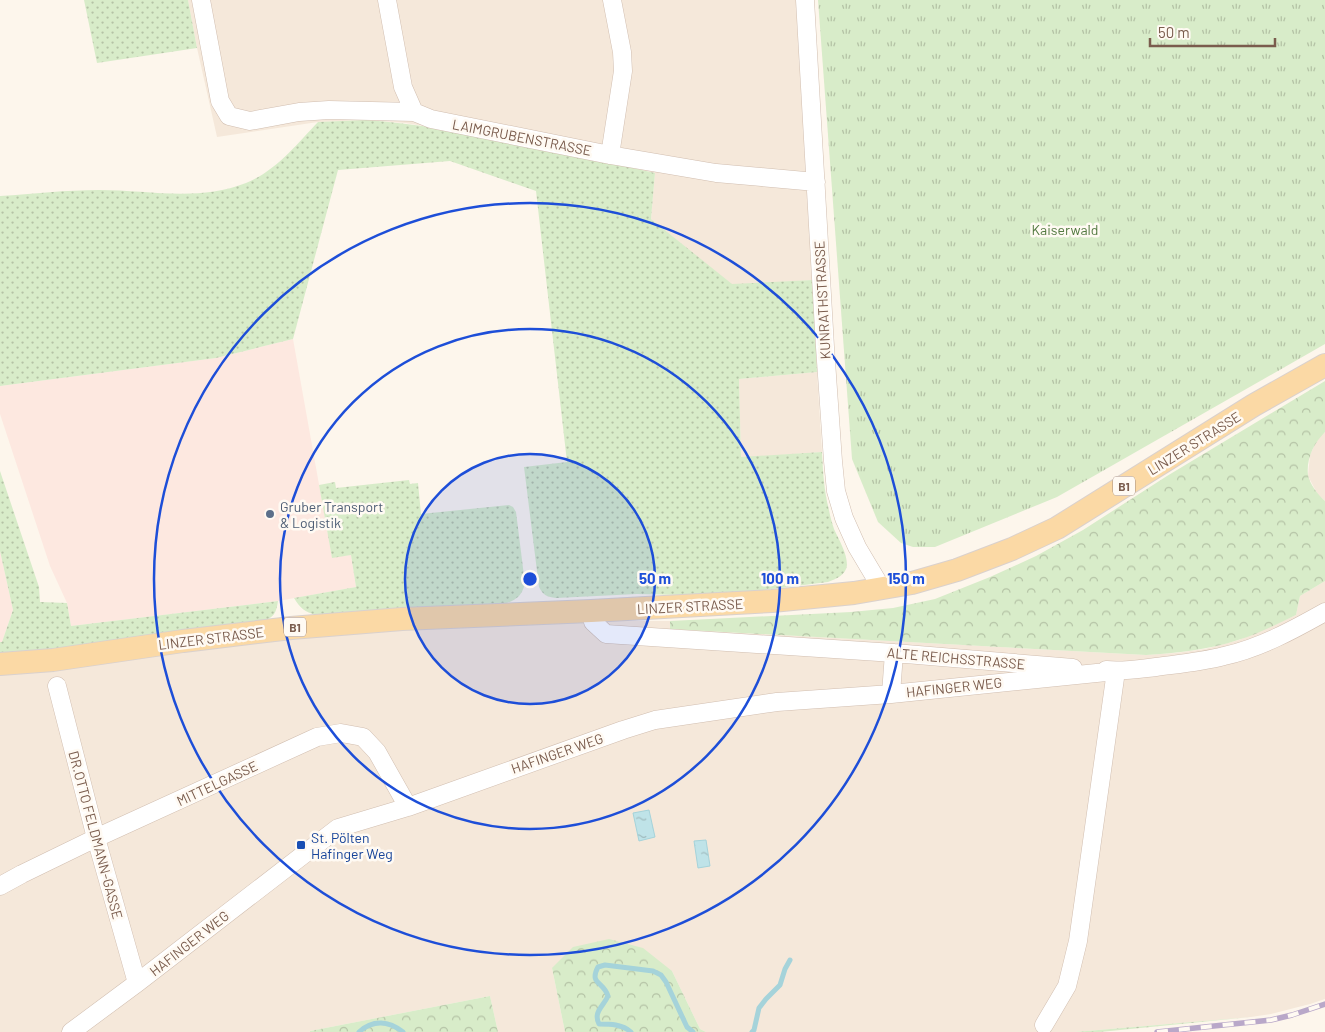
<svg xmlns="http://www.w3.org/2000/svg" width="1325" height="1032" font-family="Barlow,sans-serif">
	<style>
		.residential { fill: #f5e8da }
		.commercial { fill: #fde8e0 }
		.grass { fill: url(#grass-dots) }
		.forest { fill: url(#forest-crowns) }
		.park { fill: url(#park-tufts) }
		.water { fill: url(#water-ripples); stroke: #a5d3da }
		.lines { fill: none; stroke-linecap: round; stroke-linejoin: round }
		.stream { stroke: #a5d3da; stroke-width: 5 }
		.minor-casing { stroke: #d1beb0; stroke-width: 19 }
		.major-casing { stroke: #dad1cd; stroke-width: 24 }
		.minor { stroke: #fff; stroke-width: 18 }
		.major { stroke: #fbd9a5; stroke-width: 22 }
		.rail-casing { stroke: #b9a8c9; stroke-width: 5.5 }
		.rail { stroke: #fffaf3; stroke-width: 4; stroke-dasharray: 11; stroke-linecap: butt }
		.ring { fill: none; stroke: #1d4ed8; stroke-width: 2.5 }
		.service-dot { fill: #5c6f8a; stroke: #fffaf3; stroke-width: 2 }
		.transit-dot { fill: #1a4fb4; stroke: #fffaf3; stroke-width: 2 }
		.labels { text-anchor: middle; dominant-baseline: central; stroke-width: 5; stroke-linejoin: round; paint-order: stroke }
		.shield { fill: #fffaf3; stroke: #a28b7f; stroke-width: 1 }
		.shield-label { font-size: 12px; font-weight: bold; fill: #7a5c4d }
		.street-label { font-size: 14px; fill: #7a5c4d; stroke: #fffaf3 }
		.park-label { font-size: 14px; fill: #537a41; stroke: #fffaf3 }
		.service-label { font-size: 14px; fill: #4e5e75; stroke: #fffaf3; text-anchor: start }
		.transit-label { font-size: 14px; fill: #164399; stroke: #fffaf3; text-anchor: start }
		.centre { fill: #1d4ed8; stroke: #fffaf3; stroke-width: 2.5 }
		.ring-label { font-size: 15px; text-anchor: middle; font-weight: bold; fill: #1d4ed8; stroke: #fffaf3; stroke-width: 5; stroke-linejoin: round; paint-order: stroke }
	</style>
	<defs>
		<pattern id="grass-dots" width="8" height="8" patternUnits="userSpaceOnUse" patternTransform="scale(1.25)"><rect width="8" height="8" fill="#d8ecc9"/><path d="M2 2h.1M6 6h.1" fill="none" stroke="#b4c2a5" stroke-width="1.8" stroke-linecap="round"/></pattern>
		<pattern id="forest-crowns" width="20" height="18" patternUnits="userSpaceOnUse" patternTransform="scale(1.25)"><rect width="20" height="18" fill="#d8ecc9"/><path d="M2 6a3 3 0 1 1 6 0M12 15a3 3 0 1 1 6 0" fill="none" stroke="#b4c2a5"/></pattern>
		<pattern id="park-tufts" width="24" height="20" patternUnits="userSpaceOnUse" patternTransform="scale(1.25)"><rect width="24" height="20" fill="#d8ecc9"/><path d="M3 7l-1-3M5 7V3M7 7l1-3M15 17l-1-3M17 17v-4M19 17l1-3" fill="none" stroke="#b4c2a5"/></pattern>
		<pattern id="water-ripples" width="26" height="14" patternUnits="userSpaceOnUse" patternTransform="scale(1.25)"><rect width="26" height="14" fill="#bfe3e8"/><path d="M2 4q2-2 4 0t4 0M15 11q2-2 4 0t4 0" fill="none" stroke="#a0bbbe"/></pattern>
	</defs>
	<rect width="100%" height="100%" fill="#fdf6ec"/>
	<path class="residential" d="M188 0H796L813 280 732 285 651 219 655 173 476 134 405 123 366 120 318 122 217 137 197 48Z
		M817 372 822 452 741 458 739 379Z
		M1325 432V501L1318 495 1308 476 1310 455 1318 438Z
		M1325 581V999L1310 1004 1271 1014 1251 1017 1075 1032H706L700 1029 672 971 552 968 565 1032H498L490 996 310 1031V1032H0V672L344 631 534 621H670V629L1146 655 1176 653 1205 649 1239 640 1296 615 1300 596Z"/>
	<path class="commercial" d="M293 339 332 557 351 555 356 587 278 601 71 626 67 603 50 566 0 414V386L216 358Z
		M0 551 13 610 2 642H0Z"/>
	<path class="grass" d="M84 0H188L197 48 97 63Z
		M366 120C464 127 559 152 655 173L651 219 732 284 813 280 817 372 739 379 741 457 822 452C823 472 824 491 829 510 830 516 832 523 834 529 839 540 847 553 847 565 846 575 836 579 828 582L747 592 682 595 637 594 556 598C547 597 543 595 539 587L524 467 567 462 536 191 450 161 338 170 293 339 216 358 0 386V196C33 194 66 190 99 190 149 190 198 202 246 183 276 171 297 144 318 122Z
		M0 471 39 587 40 602 67 603 71 626 278 601C276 614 274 617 262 622L0 656V642H2L13 610 0 551Z
		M409 480 410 484 418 483 421 514 509 505 513 507 516 512 525 584C521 597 517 599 505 604L316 615C305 612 300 608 294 598L356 587 351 555 332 558 319 485 335 482 336 488Z
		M1251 1017 1100 1032H1075Z"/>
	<path class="forest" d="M1325 381V432C1314 443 1306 459 1308 475 1309 483 1319 496 1325 501V581L1300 596 1296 615C1277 624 1258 634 1238 640 1208 650 1177 653 1146 655L670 629V621L851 612 893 608 935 599 990 577 1036 556 1083 530 1167 476Z
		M609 939 643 948 672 971 700 1029 706 1032H565L552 968 573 947Z
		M490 996 498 1032H310V1031Z"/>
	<path class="park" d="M818 0H1325V344L1057 497 935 547H913L901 543 878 522 852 459Z"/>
	<path class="water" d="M649 810 655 837 639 841 633 813Z
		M706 840 710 866 698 868 694 841Z"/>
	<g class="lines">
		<path class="stream" d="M359 1032C373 1019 389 1021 403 1032
			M631 1032C622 1024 610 1024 599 1024 593 1012 603 1007 608 996 603 981 589 984 598 967L605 965 653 971 661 975 666 982 687 1027 693 1032
			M752 1032 754 1030 759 1008 766 999 780 985 785 969 790 960"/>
		<g class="minor-casing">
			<path id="minor" d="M201 0 220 101 229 116 250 121 299 112 329 110 414 112 431 119 610 155 716 173 816 182
				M387 0 403 87 414 112
				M805 0 825 347 833 461 836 491 844 518 857 547 882 589
				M610 155 623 71 622 52 612 0
				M591 611 593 622 606 634 894 653 1073 668
				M1106 670C1123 672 1139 669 1156 667 1178 664 1201 662 1224 656 1260 648 1293 630 1325 612
				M57 686 96 838 137 983
				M891 694 894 653
				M0 886 22 874 96 838 317 737 341 733 363 737 377 752 408 807
				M1044 1025 1067 986 1078 941 1116 671
				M71 1032 137 983 338 828 408 807 623 730 655 720 777 702 891 694 1116 671"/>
		</g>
		<g class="major-casing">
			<path id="major" d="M0 664 53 660 183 641 291 628 402 619 591 611 772 601 854 593 912 583 957 570 1012 549 1057 528 1254 405 1325 365"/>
		</g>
		<use href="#minor" class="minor"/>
		<use href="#major" class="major"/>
		<g class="rail-casing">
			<path id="rail" d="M1157 1032 1271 1020 1292 1015 1325 1004"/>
		</g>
		<use href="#rail" class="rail"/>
	</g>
	<circle cx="530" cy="579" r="125" fill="#1d4ed8" fill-opacity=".12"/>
	<g class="ring">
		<circle cx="530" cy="579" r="125"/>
		<circle cx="530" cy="579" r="250"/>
		<circle cx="530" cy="579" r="376"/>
	</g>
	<circle class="service-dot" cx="270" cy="514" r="5"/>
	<rect class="transit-dot" x="296" y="840" width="10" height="10" rx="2.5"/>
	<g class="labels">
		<g class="shield">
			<rect x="1113" y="476.5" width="22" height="19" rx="4"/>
			<rect x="284" y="617.5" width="22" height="19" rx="4"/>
		</g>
		<g class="shield-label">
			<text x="1124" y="486">B1</text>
			<text x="295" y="627">B1</text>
		</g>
		<g class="street-label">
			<text transform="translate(522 137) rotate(11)">LAIMGRUBENSTRASSE</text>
			<text transform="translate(822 300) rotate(-93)">KUNRATHSTRASSE</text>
			<text transform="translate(1194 443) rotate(-32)">LINZER STRASSE</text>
			<text transform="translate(690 606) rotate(-3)">LINZER STRASSE</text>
			<text transform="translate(211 638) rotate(-7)">LINZER STRASSE</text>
			<text transform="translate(956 658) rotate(5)">ALTE REICHSSTRASSE</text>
			<text transform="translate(954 687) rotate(-6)">HAFINGER WEG</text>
			<text transform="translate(557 753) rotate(-19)">HAFINGER WEG</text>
			<text transform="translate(217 783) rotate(-25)">MITTELGASSE</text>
			<text transform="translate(96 835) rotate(75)">DR.OTTO FELDMANN-GASSE</text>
			<text transform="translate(189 943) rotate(-38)">HAFINGER WEG</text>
		</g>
		<g class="park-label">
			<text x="1065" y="229">Kaiserwald</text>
		</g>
		<g class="service-label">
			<text x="280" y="506">Gruber Transport<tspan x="280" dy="16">&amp; Logistik</tspan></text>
		</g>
		<g class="transit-label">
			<text x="311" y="837">St. Pölten<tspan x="311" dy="16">Hafinger Weg</tspan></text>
		</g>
	</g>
	<circle cx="530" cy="579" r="8" class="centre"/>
	<g class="ring-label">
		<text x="655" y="584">50 m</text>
		<text x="780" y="584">100 m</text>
		<text x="906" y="584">150 m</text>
	</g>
	<path d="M1150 38v8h125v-8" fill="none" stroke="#7a5c4d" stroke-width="2.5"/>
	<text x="1158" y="38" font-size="15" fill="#7a5c4d" stroke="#fffaf3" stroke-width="4" paint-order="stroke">50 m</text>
</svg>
